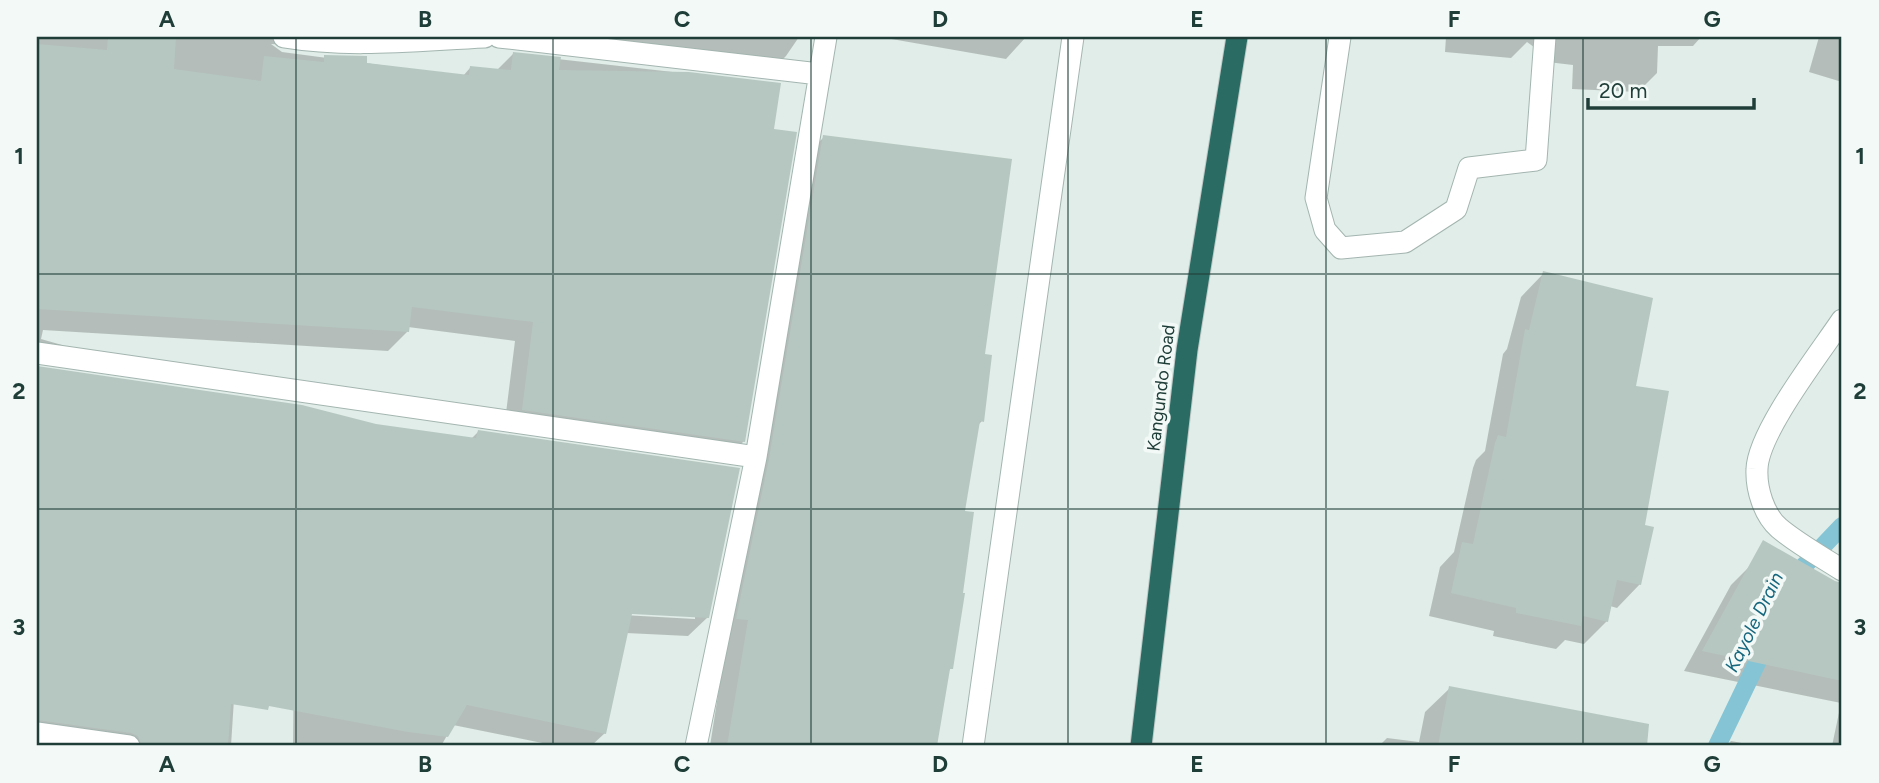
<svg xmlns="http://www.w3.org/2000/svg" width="1879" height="783" font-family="Figtree,sans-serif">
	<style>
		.shadow { fill: #0003; fill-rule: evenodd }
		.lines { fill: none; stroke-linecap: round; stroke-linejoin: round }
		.stream { stroke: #85c4d5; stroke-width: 18 }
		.building { fill: #b6c7c1 }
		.minor-casing { stroke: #a3b5b0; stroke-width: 23 }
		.highway-casing { stroke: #c1c9c7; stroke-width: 23 }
		.minor { stroke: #fff; stroke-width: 21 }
		.highway { stroke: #2a6c63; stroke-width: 21 }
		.grid { fill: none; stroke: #203e38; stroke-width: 2; stroke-opacity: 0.55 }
		.labels { text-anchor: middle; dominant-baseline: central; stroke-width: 7; stroke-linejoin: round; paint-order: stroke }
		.street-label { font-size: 18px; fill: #203e38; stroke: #f2f9f6 }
		.water-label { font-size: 19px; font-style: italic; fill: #16677e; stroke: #f2f9f6 }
		.neatline { fill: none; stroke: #203e38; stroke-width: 2.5 }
		.grid-label { font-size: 23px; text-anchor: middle; font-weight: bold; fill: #203e38 }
	</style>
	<rect width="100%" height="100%" fill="#e1ede8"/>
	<path class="shadow" d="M37 37H357L346 48 271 44 282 52 463 76 470 68 496 71 513 54 779 84 772 131 744 441 724 461 504 429 515 341 408 327 407 332 388 351 43 330 41 339 62 345 44 363 37 362Z
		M497 37H799L786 56 766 76Z
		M880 37H1026L1006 59Z
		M1446 37H1701L1693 46H1658L1657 73 1638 92 1572 89 1573 65 1539 61 1538 50 1527 42 1511 58 1445 52Z
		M1819 37H1842V82L1809 72Z
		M824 137 983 356 982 421 977 426 963 512 951 668 948 672 935 746H710L802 159Z
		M1544 273 1634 387 1643 527 1640 584 1617 608 1610 606 1607 621 1584 644 1565 640 1556 649 1493 636 1494 631 1429 616 1440 567 1454 552 1473 468 1476 460 1485 451 1503 354 1507 349 1521 297Z
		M37 368 302 406 376 425 471 439 478 432 708 617 688 636 626 633 605 733 591 746H557L453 725 441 746H293L295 560 243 558 231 746H71L37 741ZM623 612 695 615V619L623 615Z
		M1751 565 1842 616V746H1832L1841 703 1684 671 1731 585Z
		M1450 688 1612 719 1606 746H1379L1387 738 1419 742 1425 712Z
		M1731 741 1758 746H1726Z"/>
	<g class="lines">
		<path class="stream" d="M1794 585 1803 567 1842 526
			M1717 746 1767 642"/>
	</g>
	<path class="building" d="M108 37H176L174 69 261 81 264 56 324 62V55L367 56V63L469 75 470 66 511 70 513 52 561 57 559 70 689 72 781 83 774 129 797 132 745 442 522 410 533 322 412 307 409 332 37 309V44L107 50Z
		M823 135 1012 159 985 354 992 355 984 422 980 421 965 511 974 512 963 593H965L953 669H950L937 746H727L748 620 736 619 769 459Z
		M1543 271 1653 298 1636 386 1669 391 1645 525 1654 527 1641 585 1617 580 1608 622 1583 616 1581 626 1516 613V608L1451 593 1462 542 1473 544 1495 443 1498 435 1506 437 1525 329 1529 330Z
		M37 366 302 405 376 424 476 438 478 430 740 468 709 618 632 614 606 734 467 705 448 737 408 732 269 706 268 710 231 704 228 746H142L138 736 131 733 37 720Z
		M1763 540 1835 581 1842 583V681L1702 651Z
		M1449 686 1649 724 1647 746H1438Z"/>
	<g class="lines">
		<g class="minor-casing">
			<path id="minor" d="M284 37C350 48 418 40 485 37
				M499 37 819 74
				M1340 37 1316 198 1325 230 1341 248 1405 242 1456 209 1469 168 1536 160 1545 37
				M1842 320C1820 353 1758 432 1757 469 1756 489 1764 515 1779 528 1798 544 1822 557 1842 570
				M37 353 756 457
				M37 733 129 746
				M696 746 756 457 826 37
				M973 746 1073 37"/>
		</g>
		<g class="highway-casing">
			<path id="highway" d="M1141 746 1187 350 1237 37"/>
		</g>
		<use href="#minor" class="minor"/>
		<use href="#highway" class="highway"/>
	</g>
	<path class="grid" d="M296 37V746M553 37V746M811 37V746M1068 37V746M1326 37V746M1583 37V746M37 274H1842M37 509H1842"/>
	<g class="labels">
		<g class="street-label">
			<text transform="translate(1161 388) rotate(-83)">Kangundo Road</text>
		</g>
		<g class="water-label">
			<text transform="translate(1754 622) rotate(-64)">Kayole Drain</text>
		</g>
	</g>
	<rect width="1879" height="783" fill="none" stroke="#f2f9f6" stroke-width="77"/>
	<path d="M1588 98v10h166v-10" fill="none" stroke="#203e38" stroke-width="3.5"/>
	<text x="1599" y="98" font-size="21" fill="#203e38" stroke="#f2f9f6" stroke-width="5" paint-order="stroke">20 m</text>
	<rect x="38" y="38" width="1802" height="706" class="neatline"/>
	<g class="grid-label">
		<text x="167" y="27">A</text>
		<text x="425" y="27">B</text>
		<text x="682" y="27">C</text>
		<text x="940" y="27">D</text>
		<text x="1197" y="27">E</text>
		<text x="1454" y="27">F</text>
		<text x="1712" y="27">G</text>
		<text x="19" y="164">1</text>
		<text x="1860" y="164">1</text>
		<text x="19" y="399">2</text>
		<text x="1860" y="399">2</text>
		<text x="19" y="635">3</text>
		<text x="1860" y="635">3</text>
		<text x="167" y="772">A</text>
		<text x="425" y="772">B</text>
		<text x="682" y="772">C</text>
		<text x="940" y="772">D</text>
		<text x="1197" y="772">E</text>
		<text x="1454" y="772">F</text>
		<text x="1712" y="772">G</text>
	</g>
</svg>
